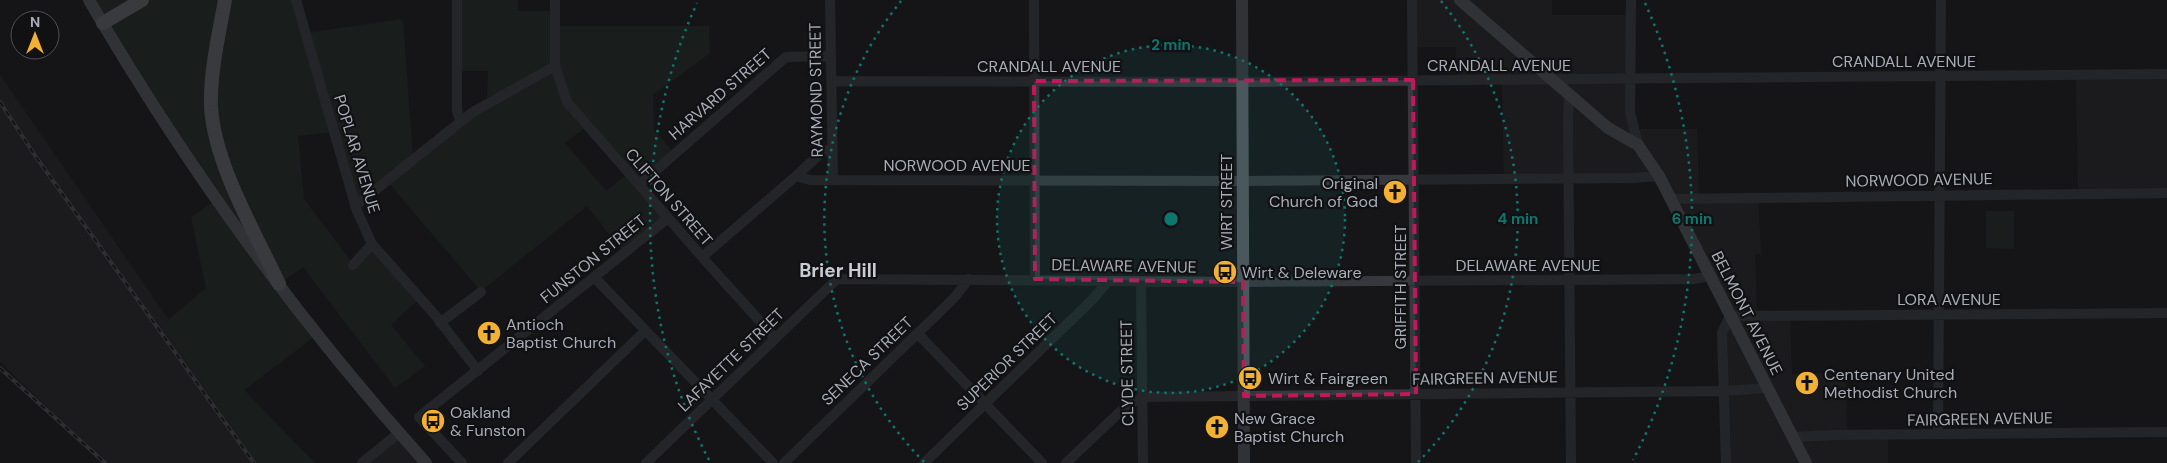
<svg xmlns="http://www.w3.org/2000/svg" width="2167" height="463" font-family="'DM Sans',sans-serif">
	<style>
		.built { fill: #222225 }
		.green { fill: #1e261f; fill-rule: evenodd }
		.lines { fill: none; stroke-linecap: round; stroke-linejoin: round }
		.minor { stroke: #37383d; stroke-width: 10 }
		.major { stroke: #53555c; stroke-width: 12 }
		.highway { stroke: #63666e; stroke-width: 14 }
		.rail-casing { stroke: #4a4c52; stroke-width: 4 }
		.rail { stroke: #111113; stroke-width: 2; stroke-dasharray: 5.5; stroke-linecap: butt }
		.marked { fill: none; stroke: #c2185b; stroke-width: 4; stroke-dasharray: 10 6; stroke-linejoin: round }
		.ring { fill: none; stroke: #0f766e; stroke-width: 2.5; stroke-dasharray: 2.5 5 }
		.labels { text-anchor: middle; dominant-baseline: central; stroke-width: 4.5; stroke-linejoin: round; paint-order: stroke }
		.street-label { font-size: 16px; fill: #a8adb8; stroke: #111113 }
		.poi-label { font-size: 16px; fill: #a8adb8; stroke: #111113; text-anchor: start }
		.quarter-label { font-size: 19px; font-weight: bold; fill: #c9ccd4; stroke: #111113 }
		.centre { fill: #0f766e; stroke: #111113; stroke-width: 2.5 }
		.ring-label { font-size: 15px; text-anchor: middle; font-weight: bold; fill: #0f766e; stroke: #111113; stroke-width: 4.5; stroke-linejoin: round; paint-order: stroke }
	</style>
	<rect width="100%" height="100%" fill="#161618"/>
	<path class="built" d="M1412 0H1552V15H1631L1633 129H1697L1699 197H1758L1761 254H1755L1757 316H1790L1792 374 1846 373 1847 435H1888V463H1726L1722 333 1730 316 1659 176 1504 179 1502 80H1457L1456 47H1413Z
		M2167 74V193L2078 194 2076 75Z
		M0 75 71 178 267 463H105L0 362Z
		M399 433 426 463H362Z"/>
	<path class="green" d="M89 0H222L209 80 218 123 217 85 230 0H296L306 33 403 19 413 159 487 104 488 71H457V0H518V11H555V26H709L710 53 653 95 654 130 675 154 639 185 668 218 624 253 587 206 481 291 387 181 355 206 334 132 298 136 304 199 353 264 372 244 420 298 391 325 425 366 395 388 303 267 279 284 318 334 244 390 315 463H256L162 325 206 288 191 217 217 199ZM587 126 628 174 606 191 565 143Z
		M1986 211H2014V249L1986 248Z"/>
	<g class="lines">
		<path class="minor" d="M296 0 357 211 372 244 435 315 478 371
			M457 0V111L461 122
			M555 0V66L567 102 710 266 775 338
			M830 0 833 180
			M1034 0 1035 279
			M1412 0 1416 463
			M1631 0 1630 112 1638 145
			M832 81 1243 82 2167 74
			M1569 95 1568 120 1571 463
			M796 176 821 153 832 148
			M639 185 786 57 831 56
			M1671 199 2167 193
			M355 206 473 112 555 66
			M702 257 796 176 810 180 1242 181 1633 178 1659 176
			M353 265 372 244
			M594 277 773 463
			M1141 282 1143 463
			M440 323 481 292
			M918 334 1042 463
			M1938 434 1941 0
			M1793 437 1834 435 2167 432
			M362 463 399 433
			M462 463 419 417 668 218
			M508 463 645 331
			M646 463 837 279 1243 282 1694 279 1710 276
			M784 463 954 298 969 279
			M924 463 1093 299 1108 281
			M1066 463 1126 406 1142 397 1724 391 1767 388
			M1726 463 1722 333 1730 316 2167 313"/>
		<path class="major" d="M89 0C185 165 299 322 426 463
			M1242 0 1244 463
			M1460 0 1608 128 1638 145 1659 176 1806 463"/>
		<path class="highway" d="M225 0C219 34 210 71 211 106 214 164 255 232 279 284
			M103 23 142 0"/>
		<g class="rail-casing">
			<path id="rail" d="M0 102 36 157 254 463
				M0 368 105 463"/>
		</g>
		<use href="#rail" class="rail"/>
	</g>
	<path d="M0 0H2167V463H0ZM1413 80 1416 394 1244 396 1243 282 1035 279 1034 81Z" fill="#161618" fill-opacity=".55" fill-rule="evenodd"/>
	<path class="marked" d="M1413 80 1416 394 1244 396 1243 282 1035 279 1034 81Z"/>
	<circle cx="1171" cy="219" r="174" fill="#0f766e" fill-opacity=".12"/>
	<g class="ring">
		<circle cx="1171" cy="219" r="174"/>
		<path d="M924 462A347 347 0 0 1 901 1M1441 1A347 347 0 0 1 1418 462"/>
		<path d="M709 460A521 521 0 0 1 697 3M1645 3A521 521 0 0 1 1633 460"/>
	</g>
	<defs>
		<g id="church-disc" transform="scale(1.25)"><circle r="9.5" fill="#f2b134" stroke="#111113"/><path d="M-1.2-6h2.4v3.5h3.3v2.4h-3.3V6h-2.4V-.1h-3.3v-2.4h3.3Z" fill="#111"/></g>
		<g id="bus-disc" transform="scale(1.25)"><circle r="9.5" fill="#f2b134" stroke="#111113"/><path d="M-5-6H5V4H4V6H2V4H-2V6H-4V4H-5ZM-3.5-4V0h7V-4ZM-3.5 1.2v1.5H-2V1.2ZM2 1.2v1.5H3.5V1.2Z" fill="#111"/></g>
	</defs>
	<g fill-rule="evenodd">
		<use href="#church-disc" x="1395" y="192"/>
		<use href="#bus-disc" x="1225" y="272"/>
		<use href="#church-disc" x="489" y="333"/>
		<use href="#bus-disc" x="1250" y="378"/>
		<use href="#church-disc" x="1807" y="383"/>
		<use href="#bus-disc" x="433" y="421"/>
		<use href="#church-disc" x="1217" y="427"/>
	</g>
	<g class="labels">
		<g class="street-label">
			<text x="1904" y="61">CRANDALL AVENUE</text>
			<text x="1499" y="65">CRANDALL AVENUE</text>
			<text x="1049" y="66">CRANDALL AVENUE</text>
			<text transform="translate(816 90) rotate(-91)">RAYMOND STREET</text>
			<text transform="translate(720 94) rotate(-41)">HARVARD STREET</text>
			<text transform="translate(357 154) rotate(73)">POPLAR AVENUE</text>
			<text x="957" y="165">NORWOOD AVENUE</text>
			<text transform="translate(1919 180) rotate(-1)">NORWOOD AVENUE</text>
			<text transform="translate(669 197) rotate(49)">CLIFTON STREET</text>
			<text transform="translate(1226 202) rotate(-90)">WIRT STREET</text>
			<text transform="translate(593 259) rotate(-39)">FUNSTON STREET</text>
			<text x="1528" y="265">DELAWARE AVENUE</text>
			<text transform="translate(1124 266) rotate(1)">DELAWARE AVENUE</text>
			<text transform="translate(1400 287) rotate(-90)">GRIFFITH STREET</text>
			<text x="1949" y="299">LORA AVENUE</text>
			<text transform="translate(1747 313) rotate(63)">BELMONT AVENUE</text>
			<text transform="translate(731 360) rotate(-44)">LAFAYETTE STREET</text>
			<text transform="translate(867 361) rotate(-44)">SENECA STREET</text>
			<text transform="translate(1007 362) rotate(-44)">SUPERIOR STREET</text>
			<text transform="translate(1127 373) rotate(-91)">CLYDE STREET</text>
			<text transform="translate(1485 378) rotate(-1)">FAIRGREEN AVENUE</text>
			<text transform="translate(1980 419) rotate(-1)">FAIRGREEN AVENUE</text>
		</g>
		<g class="poi-label">
			<text x="1378" y="183" text-anchor="end">Original<tspan x="1378" dy="18">Church of God</tspan></text>
			<text x="1242" y="272">Wirt &amp; Deleware</text>
			<text x="506" y="324">Antioch<tspan x="506" dy="18">Baptist Church</tspan></text>
			<text x="1824" y="374">Centenary United<tspan x="1824" dy="18">Methodist Church</tspan></text>
			<text x="1268" y="378">Wirt &amp; Fairgreen</text>
			<text x="450" y="412">Oakland<tspan x="450" dy="18">&amp; Funston</tspan></text>
			<text x="1234" y="418">New Grace<tspan x="1234" dy="18">Baptist Church</tspan></text>
		</g>
		<g class="quarter-label">
			<text x="838" y="270">Brier Hill</text>
		</g>
	</g>
	<circle cx="1171" cy="219" r="8" class="centre"/>
	<g class="ring-label">
		<text x="1171" y="50">2 min</text>
		<text x="1518" y="224">4 min</text>
		<text x="1692" y="224">6 min</text>
	</g>
	<g transform="translate(35 35)"><circle r="24" fill="#111113" stroke="#4d4f55"/>
	<path d="M0-4L9 19L0 12L-9 19Z" fill="#f2b134"/>
	<text y="-8" font-size="14" font-weight="bold" text-anchor="middle" fill="#a8adb8">N</text>
	</g>
</svg>
